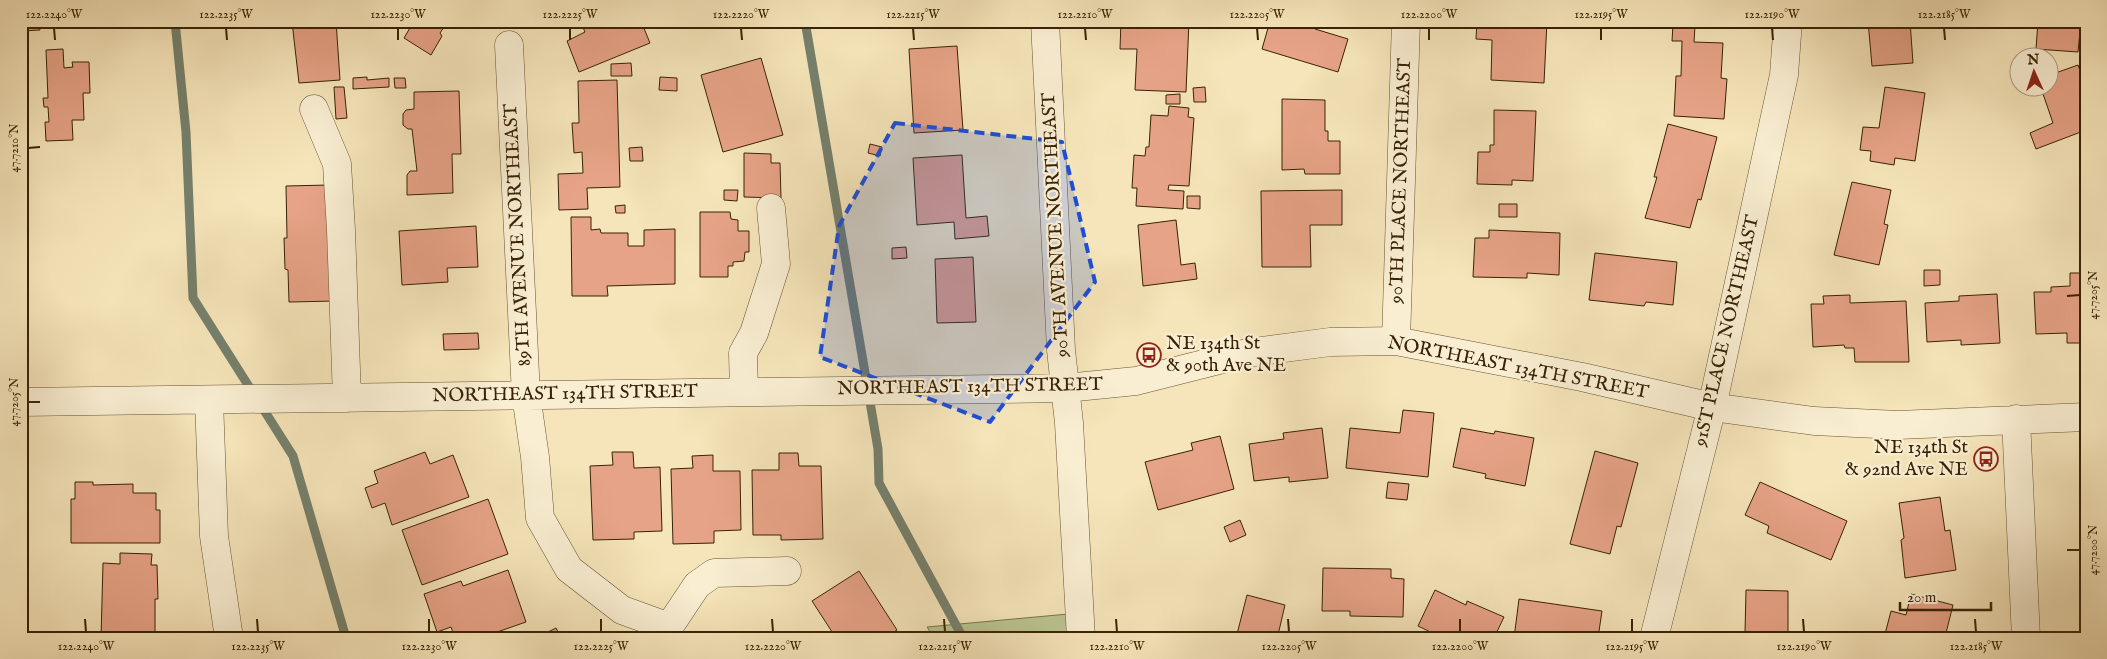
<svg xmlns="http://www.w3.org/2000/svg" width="2107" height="659" font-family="'IM FELL English',serif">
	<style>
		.green { fill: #bac591; stroke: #79744b }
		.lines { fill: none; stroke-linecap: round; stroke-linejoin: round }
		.stream { stroke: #75806c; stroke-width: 9 }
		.building { fill: #e7a387; stroke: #382205 }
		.minor-casing { stroke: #685332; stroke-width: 29 }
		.minor { stroke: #f9eed2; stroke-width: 28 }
		.marked { fill: #1d4ed8; fill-opacity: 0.2; stroke: #1d4ed8; stroke-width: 4; stroke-dasharray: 10 6; stroke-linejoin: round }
		.ticks { fill: none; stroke: #382205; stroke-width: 2 }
		.labels { text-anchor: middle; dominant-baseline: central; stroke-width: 4.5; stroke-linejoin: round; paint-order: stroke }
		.street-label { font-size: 19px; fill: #382205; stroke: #f9eed2 }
		.poi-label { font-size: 19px; fill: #382205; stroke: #f9eed2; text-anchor: start }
		.neatline { fill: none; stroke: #382205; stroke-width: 2 }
		.ticks-label { font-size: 12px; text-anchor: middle; fill: #382205 }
	</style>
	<rect width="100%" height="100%" fill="#f6e5ba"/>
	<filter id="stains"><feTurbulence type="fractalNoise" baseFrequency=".004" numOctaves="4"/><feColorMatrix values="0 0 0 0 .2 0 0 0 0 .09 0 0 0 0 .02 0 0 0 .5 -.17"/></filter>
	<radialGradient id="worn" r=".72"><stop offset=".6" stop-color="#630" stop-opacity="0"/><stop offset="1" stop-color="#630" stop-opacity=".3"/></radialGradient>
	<path class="green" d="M1079 613 1081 638H934L927 627Z"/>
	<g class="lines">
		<path class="stream" d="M175 21 186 132 193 298 293 456 346 638
			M805 21 878 449 879 483 963 638"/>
	</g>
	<path class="building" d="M22 21H39L40 30 23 31Z
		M288 21H336L340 80 299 83 292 22Z
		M414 21H448L440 33 442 36 431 55 404 38Z
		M580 21H641L650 43 579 72 567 41 585 32Z
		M1121 21H1189L1186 92 1135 90 1137 49H1120Z
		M1270 21H1317L1315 29 1348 39 1338 72 1262 49Z
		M1477 21H1547L1544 83 1491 80 1492 40 1476 39Z
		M1868 21H1910L1913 63 1872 66Z
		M2038 21H2081L2078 52 2036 49Z
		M1673 25 1695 26 1694 42 1723 43 1721 78 1727 79 1724 119 1674 116 1676 76H1681L1682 41H1672Z
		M957 46 963 130 914 133 909 49Z
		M63 49 64 68 73 67 72 62H89L90 93H83L84 120H72L73 140 46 141 45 122H49L48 107H44L43 98H48L46 50Z
		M761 58 783 135 723 152 701 75Z
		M631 63 632 76H611V64Z
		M2078 65 2086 87V130L2036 149 2030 133 2053 123 2041 88H2050V75Z
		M367 77V80L389 78V87L353 89V78Z
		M660 77 677 78V91L659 90Z
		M394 78H405L406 88H395Z
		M617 80 620 187 587 188 588 209 559 210 558 174 583 173 582 152 574 153 572 123H579L578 81Z
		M334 87H344L347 118 336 119Z
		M1205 87 1206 102H1194L1193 88Z
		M1885 87 1925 93 1915 161 1895 158 1894 165 1870 161 1871 151 1860 150 1863 127 1879 128Z
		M459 91 461 154H452L453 193 407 195V175L410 171H417L412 129H408L403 125V114L406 110 414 109V92Z
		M1180 94V104H1166V95Z
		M1282 99 1325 100V131H1328V141H1340V174H1305L1304 169 1282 170Z
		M1169 106 1189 108 1188 117 1194 118 1189 186 1169 185 1168 190 1184 191 1183 209 1136 206 1137 188H1132L1134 155 1145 156 1146 147H1149L1151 115 1168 116Z
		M1494 110 1536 111 1533 181 1512 180V185L1477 184 1478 152H1490V145H1494Z
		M1668 124 1717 137 1701 200 1698 199 1690 228 1645 218 1657 177H1654Z
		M870 144 882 147 880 156 868 153Z
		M642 147 643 161H630L629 148Z
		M744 153 771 154V163H780L781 198 744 197Z
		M962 155 966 218 987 216 989 236 955 239 954 222 917 225 913 158Z
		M1852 182 1891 190 1884 224 1888 225 1879 265 1834 255Z
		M329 185 336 301 289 302 288 270 285 269 284 238H287L286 186Z
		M724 190H738L737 201 724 200Z
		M1342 190V225H1310L1311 267H1262L1261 191Z
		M1187 196H1200V209L1187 208Z
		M1499 204H1517V217H1499Z
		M625 205V213H616L615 206Z
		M700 212H730L731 219 738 220V231H749V252H745L744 261 733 262V266H728V277H700Z
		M571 217H591V230L600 229 601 233H628V246H644V230L675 229V284L607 286 608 296H572Z
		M1176 220 1181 265 1195 263 1197 279 1143 286 1138 225Z
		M476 226 478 267 447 268 448 282 402 285 399 231Z
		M1489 230 1560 233 1559 275 1527 273V278L1473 277 1475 238H1489Z
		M906 247 907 258 892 259V248Z
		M1595 253 1677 262 1673 305 1646 302 1644 306 1589 300Z
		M973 257 976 322 937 323 935 259Z
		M1924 270H1940V285L1924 286Z
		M2070 273H2086V343H2067V333L2036 334 2034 292H2051V287L2070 286Z
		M1997 294 2000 343 1961 345V340L1927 342 1925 303 1959 301V296Z
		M1850 295V303L1906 301 1909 362H1855L1854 348H1845L1844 345 1813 347 1811 304H1824L1823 296Z
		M478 333 479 349 444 350 443 334Z
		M1403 410 1434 413 1428 477 1346 468 1350 428 1400 433Z
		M1322 428 1328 478 1289 482V477L1254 481 1249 444 1284 439 1283 433Z
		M1461 428 1494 434 1495 431 1534 438 1525 486 1485 478 1486 474 1453 467Z
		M1220 436 1234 489 1158 510 1145 462 1193 450 1191 443Z
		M1595 451 1638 463 1621 527 1617 526 1610 554 1570 544Z
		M425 452 430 464 453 455 469 497 392 525 385 503 372 508 365 488 378 483 374 471Z
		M612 452H633L634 468 660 467 662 531 634 532V539L593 540 590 466 613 465Z
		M779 453H798L799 466H821L823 539 781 540V535H753L752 470H779Z
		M713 455V471H740L741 530 714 531V543L673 544 671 469 693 468 692 456Z
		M75 482H93V485L133 484V493H156V510H160V543H71V499H75Z
		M1388 482 1409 484 1407 500 1386 498Z
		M1760 482 1847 521 1831 560 1767 533 1769 526 1745 515Z
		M1940 497 1945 531 1950 530 1956 570 1905 578 1901 540 1904 538 1899 503Z
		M488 499 508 554 422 585 402 530Z
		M1240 520 1246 535 1230 542 1224 527Z
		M120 553 152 554 151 565H157L158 599H155V638H101L103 563 120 564Z
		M1323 568 1391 569V578L1404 579 1403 617 1350 616V611H1322Z
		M508 570 526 622 480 638H455L451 627 437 632 424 594 461 581 463 586Z
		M859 571 897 630 885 638H836L812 601Z
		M1435 590 1466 605 1467 601 1504 617 1494 638H1443L1418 626Z
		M1746 590 1788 591V638H1730V632L1745 633Z
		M1911 594 1953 605 1946 633 1951 635 1950 638H1884L1891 611 1906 615Z
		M1247 595 1285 605 1278 635 1282 638H1236Z
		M1519 599 1602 611 1598 638H1514Z
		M556 628 561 638H536Z"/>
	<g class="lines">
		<g class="minor-casing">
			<path id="minor" d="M1045 21 1061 350 1069 423 1081 638
				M509 45 526 395 535 457 540 518 569 569 622 610 669 627 697 585 714 573 787 571
				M314 109 337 164 341 230 347 398
				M1396 341 1406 21
				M744 391 743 353 754 333 776 264 771 208
				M209 400 214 536 229 638
				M21 402 1066 388 1136 381 1247 353 1330 342 1396 341 1582 377 1712 407 1814 421 1898 425 2086 417
				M2016 419 2026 638
				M1654 638 1712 407 1784 75 1788 21"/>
		</g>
		<use href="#minor" class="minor"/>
	</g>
	<path class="marked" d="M895 123 1062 142 1095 282 990 422 820 357 839 226Z"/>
	<path class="ticks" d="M54 28 55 40M226 28 227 40M398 28V40M570 28V40M741 28 742 40M913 28 914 40M1085 28 1086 40M1257 28 1258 40M1429 28V40M1601 28V40M1772 28 1773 40M1944 28 1945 40M28 148 40 147M2067 296 2080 295M28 402H40M2067 550H2080M85 619 86 632M257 619 258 632M429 619V632M601 619V632M772 619 773 632M944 619 945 632M1116 619 1117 632M1288 619 1289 632M1460 619V632M1632 619V632M1803 619 1804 632M1975 619 1976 632"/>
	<defs>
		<g id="bus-ring" transform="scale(1.25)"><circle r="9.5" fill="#f9eed2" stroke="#8f2418" stroke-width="1.5"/><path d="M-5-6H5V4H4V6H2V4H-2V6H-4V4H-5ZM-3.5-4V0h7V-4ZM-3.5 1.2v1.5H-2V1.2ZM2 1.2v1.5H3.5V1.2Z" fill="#8f2418"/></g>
	</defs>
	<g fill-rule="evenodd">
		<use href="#bus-ring" x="1149" y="355"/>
		<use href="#bus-ring" x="1986" y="459"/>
	</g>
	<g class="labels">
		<g class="street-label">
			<text transform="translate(1401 181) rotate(-88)">90TH PLACE NORTHEAST</text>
			<text transform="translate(1056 225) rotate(-93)">90TH AVENUE NORTHEAST</text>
			<text transform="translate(518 235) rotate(-93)">89TH AVENUE NORTHEAST</text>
			<text transform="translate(1727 331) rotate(-77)">91ST PLACE NORTHEAST</text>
			<text transform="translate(1518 368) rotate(11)">NORTHEAST 134TH STREET</text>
			<text transform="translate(970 387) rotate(-1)">NORTHEAST 134TH STREET</text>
			<text transform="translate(565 394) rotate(-1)">NORTHEAST 134TH STREET</text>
		</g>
		<g class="poi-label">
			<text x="1166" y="344">NE 134th St<tspan x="1166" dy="22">&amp; 90th Ave NE</tspan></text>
			<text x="1968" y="448" text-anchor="end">NE 134th St<tspan x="1968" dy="22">&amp; 92nd Ave NE</tspan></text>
		</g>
	</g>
	<rect width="2107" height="659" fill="none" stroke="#f6e5ba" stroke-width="55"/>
	<g transform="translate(2034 72) rotate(357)"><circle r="24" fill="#f9eed2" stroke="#ac9c80"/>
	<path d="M0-4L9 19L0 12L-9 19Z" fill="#8f2418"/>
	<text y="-8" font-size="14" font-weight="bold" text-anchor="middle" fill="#382205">N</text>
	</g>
	<path d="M1900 602v8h91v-8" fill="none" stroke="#382205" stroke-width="2.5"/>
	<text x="1907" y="602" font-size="15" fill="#382205" stroke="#f9eed2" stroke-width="4" paint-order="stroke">20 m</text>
	<rect x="28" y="28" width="2052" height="604" class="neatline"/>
	<g class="ticks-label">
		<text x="54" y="18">122.2240°W</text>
		<text x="226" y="18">122.2235°W</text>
		<text x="398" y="18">122.2230°W</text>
		<text x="570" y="18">122.2225°W</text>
		<text x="741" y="18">122.2220°W</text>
		<text x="913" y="18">122.2215°W</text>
		<text x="1085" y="18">122.2210°W</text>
		<text x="1257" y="18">122.2205°W</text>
		<text x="1429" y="18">122.2200°W</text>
		<text x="1601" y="18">122.2195°W</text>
		<text x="1772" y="18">122.2190°W</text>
		<text x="1944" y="18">122.2185°W</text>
		<text transform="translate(14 148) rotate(-90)" y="4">47.7210°N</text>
		<text transform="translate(2093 295) rotate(-90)" y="4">47.7205°N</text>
		<text transform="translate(14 402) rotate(-90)" y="4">47.7205°N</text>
		<text transform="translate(2093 550) rotate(-90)" y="4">47.7200°N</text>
		<text x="86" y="650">122.2240°W</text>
		<text x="258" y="650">122.2235°W</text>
		<text x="429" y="650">122.2230°W</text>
		<text x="601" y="650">122.2225°W</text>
		<text x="773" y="650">122.2220°W</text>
		<text x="945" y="650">122.2215°W</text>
		<text x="1117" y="650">122.2210°W</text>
		<text x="1289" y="650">122.2205°W</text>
		<text x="1460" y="650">122.2200°W</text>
		<text x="1632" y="650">122.2195°W</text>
		<text x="1804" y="650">122.2190°W</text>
		<text x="1976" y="650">122.2185°W</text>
	</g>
	<rect width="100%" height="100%" filter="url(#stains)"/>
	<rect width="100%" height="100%" fill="url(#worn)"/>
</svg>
